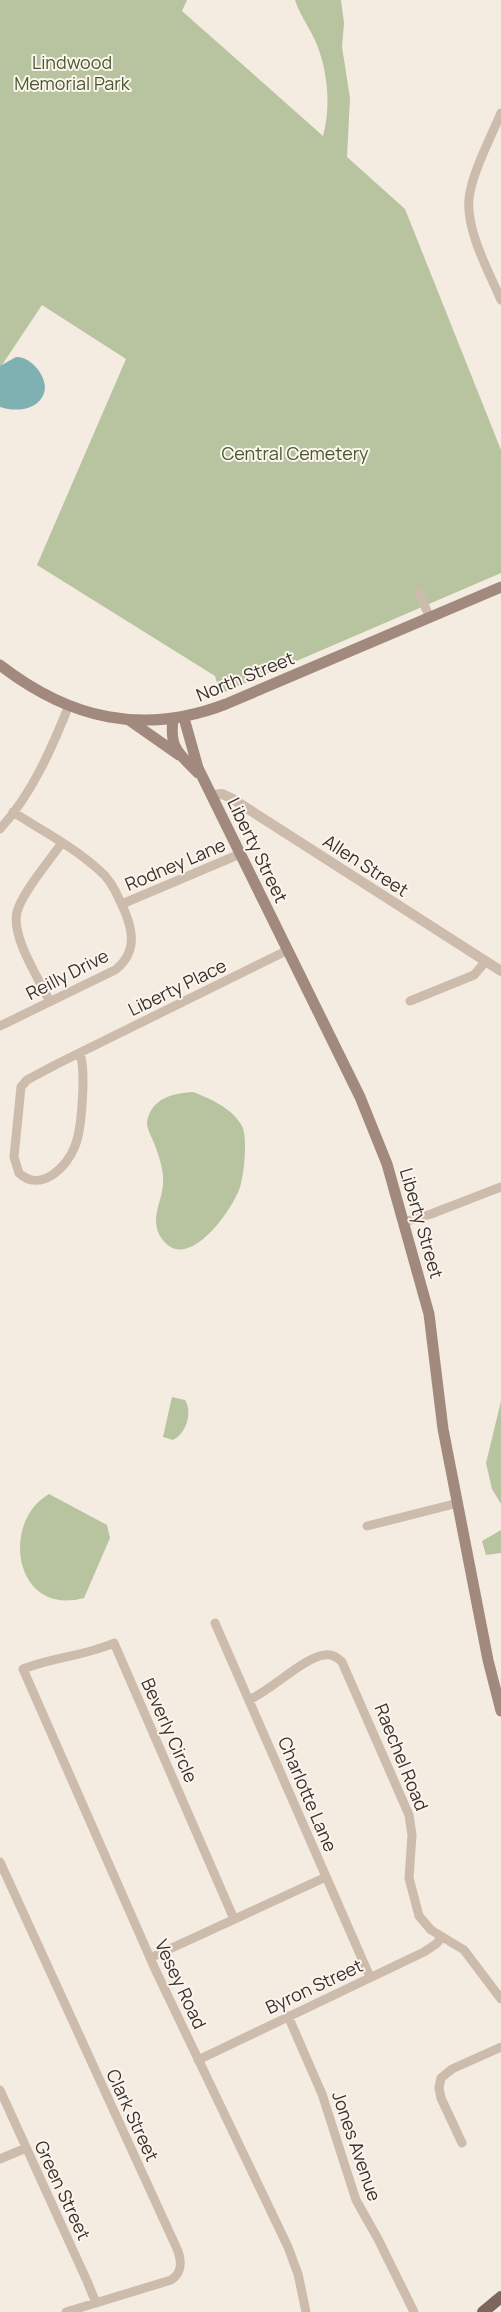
<svg xmlns="http://www.w3.org/2000/svg" width="501" height="2312" font-family="Manrope,sans-serif">
	<style>
		.green { fill: #b8c4a0 }
		.water { fill: #7fb0b2 }
		.lines { fill: none; stroke-linecap: round; stroke-linejoin: round }
		.minor { stroke: #cdbbac; stroke-width: 9 }
		.tertiary { stroke: #cdbbac; stroke-width: 10 }
		.secondary { stroke: #a18a7d; stroke-width: 11 }
		.primary { stroke: #7d675c; stroke-width: 12 }
		.labels { text-anchor: middle; dominant-baseline: central; stroke-width: 4; stroke-linejoin: round; paint-order: stroke }
		.park-label { font-size: 18px; fill: #4a5a2e; stroke: #fbf5ee }
		.street-label { font-size: 18px; fill: #3b302b; stroke: #fbf5ee }
	</style>
	<rect width="100%" height="100%" fill="#f4ebe1"/>
	<path class="green" d="M0 0H187L182 11 323 136C331 107 328 73 317 45 311 29 300 16 295 0H341L344 23 342 47 350 98 347 157 405 209 501 450V573L220 694 215 676 37 565 126 359 42 305 0 368Z
		M193 1092C211 1099 232 1108 242 1126 248 1137 244 1179 239 1190 230 1213 185 1277 160 1236 150 1218 162 1202 163 1184 164 1170 159 1156 154 1143 151 1135 147 1130 147 1122 151 1099 172 1093 193 1092Z
		M172 1397 185 1400C193 1412 186 1434 173 1440L163 1437Z
		M501 1401V1504L492 1489 486 1463Z
		M49 1494 107 1525 110 1538 84 1598C14 1617 0 1522 49 1494Z
		M501 1530V1553L486 1555 482 1541Z"/>
	<path class="water" d="M16 357C31 356 49 378 44 393 38 411 15 412 0 407V366Z"/>
	<g class="lines">
		<path class="minor" d="M501 113C491 137 471 175 469 199 466 231 489 272 501 300
			M419 593 430 618
			M0 829C32 794 52 748 69 705
			M122 904 240 854
			M410 1001 474 975 486 961
			M50 1002C39 979 11 937 17 912 22 893 49 861 61 844
			M0 1026 115 970C140 951 132 925 120 901 115 889 109 878 99 870 74 847 41 830 13 812
			M80 1053C86 1071 82 1129 75 1146 67 1168 40 1193 19 1173L14 1157 21 1087 27 1080 57 1064 288 950
			M404 1222 431 1214 501 1187
			M367 1526 458 1503
			M215 1623 370 1977
			M249 1700C270 1691 306 1656 325 1655 332 1654 337 1657 342 1662L409 1815 412 1835 409 1878 419 1916 431 1930 464 1950 501 1999
			M0 1862 178 2251C182 2263 182 2273 171 2280L66 2312
			M234 1919 114 1643C85 1656 53 1657 23 1669L155 1969 288 2247 298 2274 306 2312
			M150 1958 326 1877
			M288 2016 322 2094 356 2200 378 2239 414 2312
			M198 2060 424 1952 436 1944 442 1937
			M0 2090 87 2281 96 2303
			M462 2143 441 2098 439 2088 441 2078 452 2069 501 2047
			M0 2159 26 2148"/>
		<path class="tertiary" d="M212 795 222 794 231 798 501 971"/>
		<path class="secondary" d="M0 665C70 719 143 736 226 704L501 587
			M184 718 198 768 360 1097 387 1164 429 1314 443 1429 488 1660 501 1711
			M129 720 179 755
			M173 720C169 749 180 754 198 773"/>
		<path class="primary" d="M483 2312 501 2297"/>
	</g>
	<g class="labels">
		<g class="park-label">
			<text x="72" y="62">Lindwood<tspan x="72" dy="21">Memorial Park</tspan></text>
			<text x="295" y="453">Central Cemetery</text>
		</g>
		<g class="street-label">
			<text transform="translate(245 676) rotate(-22)">North Street</text>
			<text transform="translate(258 850) rotate(64)">Liberty Street</text>
			<text transform="translate(175 864) rotate(-23)">Rodney Lane</text>
			<text transform="translate(366 865) rotate(33)">Allen Street</text>
			<text transform="translate(67 974) rotate(-27)">Reilly Drive</text>
			<text transform="translate(177 987) rotate(-26)">Liberty Place</text>
			<text transform="translate(422 1223) rotate(74)">Liberty Street</text>
			<text transform="translate(170 1730) rotate(66)">Beverly Circle</text>
			<text transform="translate(402 1757) rotate(68)">Raechel Road</text>
			<text transform="translate(308 1794) rotate(67)">Charlotte Lane</text>
			<text transform="translate(181 1984) rotate(65)">Vesey Road</text>
			<text transform="translate(314 1986) rotate(-25)">Byron Street</text>
			<text transform="translate(133 2115) rotate(65)">Clark Street</text>
			<text transform="translate(357 2146) rotate(71)">Jones Avenue</text>
			<text transform="translate(63 2190) rotate(65)">Green Street</text>
		</g>
	</g>
</svg>
